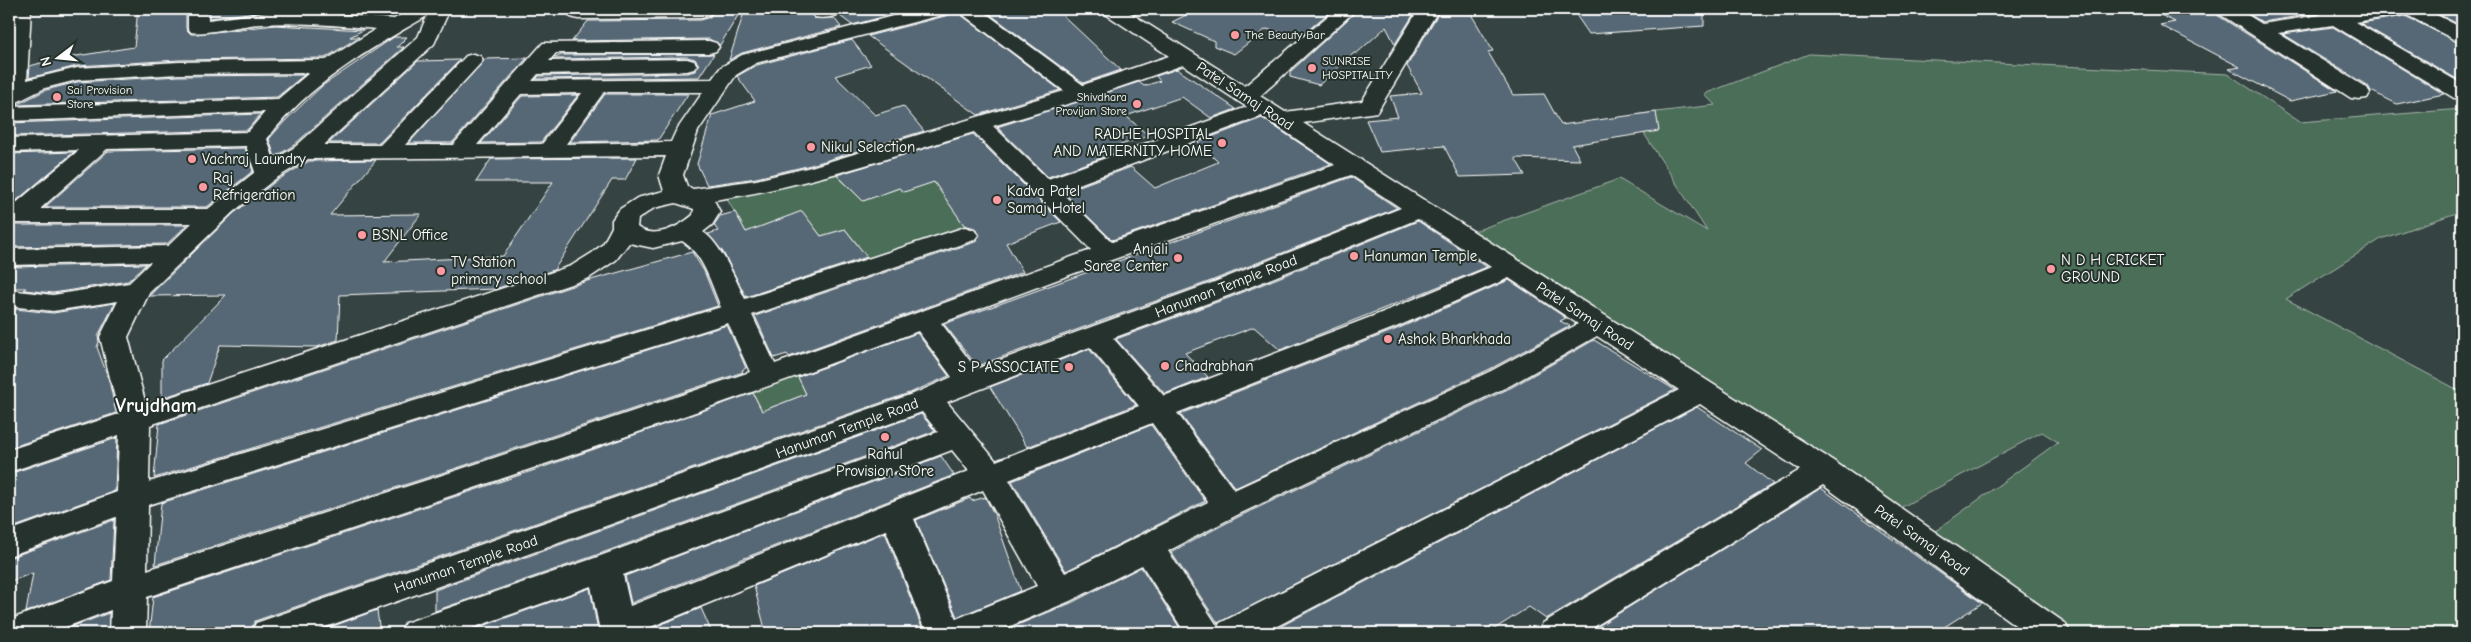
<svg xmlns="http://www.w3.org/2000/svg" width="2471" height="642" font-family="'Comic Neue',sans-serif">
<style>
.green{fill:#4c6e59;stroke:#a6b6ac}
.building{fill:#576874;stroke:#fff}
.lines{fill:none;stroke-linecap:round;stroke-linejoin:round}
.minor-casing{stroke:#fff;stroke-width:3}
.minor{fill:#26332d;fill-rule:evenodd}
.poi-dot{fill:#ff9aa2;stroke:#26332d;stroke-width:2}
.labels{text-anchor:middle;stroke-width:4;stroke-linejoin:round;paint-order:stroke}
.far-poi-label{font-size:12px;fill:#fff;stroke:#26332d;text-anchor:start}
.street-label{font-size:15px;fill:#fff;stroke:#26332d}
.poi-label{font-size:15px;fill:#fff;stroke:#26332d;text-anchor:start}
.district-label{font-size:20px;font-weight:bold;fill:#fff;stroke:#26332d}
</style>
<rect width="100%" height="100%" fill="#354342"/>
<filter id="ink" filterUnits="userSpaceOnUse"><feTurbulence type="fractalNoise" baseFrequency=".02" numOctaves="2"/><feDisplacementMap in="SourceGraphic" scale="10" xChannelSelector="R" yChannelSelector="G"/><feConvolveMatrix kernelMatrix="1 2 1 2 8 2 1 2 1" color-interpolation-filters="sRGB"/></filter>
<g filter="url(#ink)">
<path class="green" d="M1809,54L2228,74L2300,122L2462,109V211L2381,239L2286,299L2462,392V633H2052L1923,540L2058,442L2042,432L1887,515L1461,236L1619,179L1707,231L1632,115L1715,105L1704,94Z
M834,173L863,201L899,188L934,182L970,233L737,311L726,287L858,245L845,229L821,236L802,212L746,232L727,199L749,191Z
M796,373L806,394L762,411L748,383Z"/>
<path class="building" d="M138,9H186V29L191,34H197L275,25L363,30L350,37H359L325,58L179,60L77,66L29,78L30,66L51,60L134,47Z
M210,9H390L388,10L394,11L385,16L323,11L272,10L210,18Z
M710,9H742L720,45L709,39L572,41L588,21L701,20L710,17L713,12Z
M745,9H813L810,13L814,18H834L841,27L742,53L729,60Z
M847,9H913L852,25L840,16Z
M954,9H956L960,14L1060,90L978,115L868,36L949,15Z
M983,9H1056L1121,70L1083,83Z
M1198,9H1333L1300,37L1266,29L1234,54L1214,46V41L1172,22Z
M1359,9H1417L1395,44L1386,27L1357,53H1354L1319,85L1290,77V72Z
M1441,9H1468L1493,51L1488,52L1513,95L1544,94L1561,125L1656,112L1659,131L1572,145L1580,160L1515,158L1525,175L1460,177L1444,146L1380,152L1366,120L1398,117L1390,96L1422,93L1407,66Z
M1572,9H1704V26L1589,34Z
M2148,9H2213L2217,15L2337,91L2290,101L2229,69L2240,67L2160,25L2175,22Z
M2241,9H2307L2318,13L2262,22Z
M2434,9H2462V26L2430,10Z
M2405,16L2462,44V82L2360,23Z
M2333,27L2444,94L2397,104L2371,91L2368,86L2283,34Z
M394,37H407L397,47H404L294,145L275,157L269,139L285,121L322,86Z
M852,40L871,65L835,76L875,115L903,106L924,131L811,165L756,178L707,185L697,164L712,115L755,101L737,76L757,65Z
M714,54L699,77L536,79L539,76L687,73L695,71L699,65L695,59L687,57L553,59L561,55Z
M527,58L452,143H409L485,59Z
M460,60L379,143H329L418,61Z
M1177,69L1236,109L1211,118L1182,97L1126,116L1149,136L1114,147L1116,149L1113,150L1115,153L1048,177L997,127L1139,82L1144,86L1160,81L1156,76Z
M304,75L277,97L16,105L46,90L77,82L179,76Z
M605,94H688L658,140L570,142Z
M578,95L541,142L481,143L522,96Z
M261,114L247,130L9,136V123Z
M1262,118L1331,164L1112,240L1063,192L1131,167L1155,188L1218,162L1198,142Z
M973,134L1061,222L1006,243L1023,272L789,357L787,354L774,358L755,316L975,242L980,235L975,228L964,225L934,182L904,192L899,188L863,201L837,175Z
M245,148L253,171L207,207H45L108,151Z
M74,152L9,207V154Z
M637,158L625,180H612L554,270L495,289L340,295L338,340L317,347L220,345L207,383L162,398V360L226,295L150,296L151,294L234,213L276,181L309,161L376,160L330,215L421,214L384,262L503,256L553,182H476L491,159Z
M1351,177L1397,208L1211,281L977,366L944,324Z
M802,211L821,236L845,229L867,257L746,297L723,252L708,234L718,231L714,225L720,216L735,212L746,232Z
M1418,221L1487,267L1280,350L1254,327L1185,353L1208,377L1165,394L1116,339L1231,297Z
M9,225H187L167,244L9,247Z
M692,252L704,271L718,306L154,478L159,424L587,281Z
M146,264L128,281L53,293L24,290L26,288H9V267Z
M1509,280L1566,318L1560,321L1570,326L1490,369L1235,488L1180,414L1397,329Z
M115,303L98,336L99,342L97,347L109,380L116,413L9,448V321L15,309L53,313Z
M727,325L746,368L742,370L743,372L454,469L155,565L161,503Z
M917,333L949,376L912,392L255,621L249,633H149L153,597L535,470L753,393L762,411L806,394L798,377Z
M1594,340L1675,390L1218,623L1171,552L1240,516L1512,387Z
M1089,349L1136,405L1027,447L990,387Z
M1697,407L1762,450L1746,463L1773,484L1546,619L1529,607L1488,633H1268Z
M921,414L935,431L591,557L435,611V590Z
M1151,425L1205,501L1066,571L1012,481Z
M117,438L115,491L9,529V474Z
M941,456L954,475L631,603L625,576Z
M1821,488L1982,603L1935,633H1587Z
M985,497L994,514L1021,591L957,617L916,520L970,498L972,501Z
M114,520L111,580L26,612L33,573L9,582V558Z
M885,532L924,633H766L754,586Z
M1141,567L1183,633H998L1071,603Z
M590,588L597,626L601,633H463Z
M701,608L712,633H640Z
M377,610L380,633H314Z
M109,613L108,633H55Z"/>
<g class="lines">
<g class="minor-casing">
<path id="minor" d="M11,9H31L27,80L77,68L179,62L326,60L376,29C337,25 299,22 260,24C243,25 204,35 191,32L188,28V9H208V20L272,12L323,13L394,19L411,9H450L434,44L324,145H380L466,56L473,54L480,56L483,60L480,64L405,145H453L543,43L709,41L716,43L719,47L716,51L709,53H556L549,61L687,59L694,61L697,65L694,69L687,71L538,74L532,81L712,79L721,67L742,55L920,9H952L949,13L756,63L736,75L698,131L683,175L687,186L693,189L756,180L811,167L1064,91L961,13L958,9H980L1083,85L1169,56L1104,13L1101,9H1124L1245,86L1336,9H1357L1260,96L1285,112L1362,101L1419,9H1439L1377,112L1303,123L1835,462L2065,623L2070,633H2026L1823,485L1584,633H1538L1543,623L1800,470L1700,404L1264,633H1185L1142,565L1070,601L994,633H926L886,530L636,633H603L599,626L591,586L458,633H400L405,623L592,559L938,432L922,412L309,633H251L256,623L918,392L952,377L918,331C664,427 405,511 147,597L146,633H110L111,610L50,633H9V620L113,581L116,517L9,556V531L117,492L119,435L9,472V450L119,414L100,337L118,301L53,311L9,306V290L53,295L129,283L151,262L9,265V249L168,246L192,223H9V209L79,150L9,152V138L248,132L265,112L9,121V107L278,99L309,73L179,74L77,80L45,88L9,106ZM427,16L418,37L295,147L274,160L267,139C309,84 368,50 427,16ZM1183,65L1247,107L1048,179L993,126L1088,98ZM604,92H703L676,131L671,142L566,144ZM582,93L542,144L477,145L521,94ZM1262,116L1335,165L1112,242L1060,191ZM974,132L1091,250L775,364L752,315L974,240L978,235L974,230L965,227L956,230L745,299C736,281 720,242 703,232L712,225L720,212L714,200C803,187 888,158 974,132ZM246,146L255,172L208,209H40L107,149ZM666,156L659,175L664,191L637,198L620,209L612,220V227L603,244L592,253L571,266L146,405L128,337L149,293L233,212L275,179L308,159ZM1351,175L1401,208L1212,283L976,369L941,323L1072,274ZM676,203L694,209L693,215C679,227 654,240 637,227L638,219L654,208ZM1418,219L1491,267L1376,315L1164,396L1113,338L1230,295ZM682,241C703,253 712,286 721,307L149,482L150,425L589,278L616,260L629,243L653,248ZM1509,278L1578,324L1491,371L1234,490L1177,413L1396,327ZM728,323L750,372L455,471L147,570L148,505ZM1597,336L1679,390L1220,623L1218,627L1168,551L1239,514L1511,385ZM1090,347L1139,406L996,461L947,402ZM1152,423L1208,502L1065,573L1009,480ZM952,450L969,471L630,606L623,575ZM983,490L1037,586L956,619L914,519Z
M572,9H708L711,12L708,16L701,18L578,19L571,17L568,13Z
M815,9H845C839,17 824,19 815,17L812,13Z
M2215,9H2238L2262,24L2320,15L2323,11L2425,9L2462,28V42L2455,40L2405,14L2355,22L2462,84V99L2454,98L2333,25L2278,33L2367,88L2370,93L2367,98L2359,99L2351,98L2218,13Z"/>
</g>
<use href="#minor" class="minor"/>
</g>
</g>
<g class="poi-dot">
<circle cx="1235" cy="35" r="5"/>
<circle cx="1312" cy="68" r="5"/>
<circle cx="57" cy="97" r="5"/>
<circle cx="1137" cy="104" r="5"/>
<circle cx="1222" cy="143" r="5"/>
<circle cx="811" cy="147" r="5"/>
<circle cx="192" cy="159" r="5"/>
<circle cx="203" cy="187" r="5"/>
<circle cx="997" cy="200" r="5"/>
<circle cx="362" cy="235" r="5"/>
<circle cx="1354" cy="256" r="5"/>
<circle cx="1178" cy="258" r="5"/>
<circle cx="2051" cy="269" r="5"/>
<circle cx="441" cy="271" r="5"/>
<circle cx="1388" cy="339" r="5"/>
<circle cx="1165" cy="366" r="5"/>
<circle cx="1069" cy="367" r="5"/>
<circle cx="885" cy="437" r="5"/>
</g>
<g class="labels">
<g class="far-poi-label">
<text x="1245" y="39">The Beauty Bar</text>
<text x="1322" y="65">SUNRISE<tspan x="1322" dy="14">HOSPITALITY</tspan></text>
<text x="67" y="94">Sai Provision<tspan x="67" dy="14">Store</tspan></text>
<text x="1127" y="101" text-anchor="end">Shivdhara<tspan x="1127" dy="14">Provijan Store</tspan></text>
</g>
<g class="street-label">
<text transform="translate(1245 96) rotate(33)" y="5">Patel Samaj Road</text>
<text transform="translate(1226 286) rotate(-21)" y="5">Hanuman Temple Road</text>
<text transform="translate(1585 316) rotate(33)" y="5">Patel Samaj Road</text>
<text transform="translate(847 428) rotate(-20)" y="5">Hanuman Temple Road</text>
<text transform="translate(1922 540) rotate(35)" y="5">Patel Samaj Road</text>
<text transform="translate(466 564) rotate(-19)" y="5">Hanuman Temple Road</text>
</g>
<g class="poi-label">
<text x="1212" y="139" text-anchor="end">RADHE HOSPITAL<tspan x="1212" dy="17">AND MATERNITY HOME</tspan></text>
<text x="821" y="152">Nikul Selection</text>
<text x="202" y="164">Vachraj Laundry</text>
<text x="213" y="183">Raj<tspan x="213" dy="17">Refrigeration</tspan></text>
<text x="1007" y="196">Kadva Patel<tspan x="1007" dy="17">Samaj Hotel</tspan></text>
<text x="372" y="240">BSNL Office</text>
<text x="1168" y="254" text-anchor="end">Anjali<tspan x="1168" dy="17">Saree Center</tspan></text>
<text x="1364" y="261">Hanuman Temple</text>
<text x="2061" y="265">N D H CRICKET<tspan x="2061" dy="17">GROUND</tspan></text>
<text x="451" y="267">TV Station<tspan x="451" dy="17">primary school</tspan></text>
<text x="1398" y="344">Ashok Bharkhada</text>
<text x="1175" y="371">Chadrabhan</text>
<text x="1059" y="372" text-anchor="end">S P ASSOCIATE</text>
<text x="885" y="459" text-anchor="middle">Rahul<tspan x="885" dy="17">Provision StOre</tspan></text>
</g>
<g class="district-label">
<text x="156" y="412">Vrujdham</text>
</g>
</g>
<rect width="2471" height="642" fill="none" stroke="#26332d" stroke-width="30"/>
<rect x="15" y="15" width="2441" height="612" fill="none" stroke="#fff" stroke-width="2" filter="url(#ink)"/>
<g transform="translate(58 58) rotate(254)" stroke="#26332d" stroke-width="4" paint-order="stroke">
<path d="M0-4L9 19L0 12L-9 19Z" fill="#ffffff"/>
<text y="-8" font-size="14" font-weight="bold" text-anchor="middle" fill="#ffffff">N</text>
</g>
</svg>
